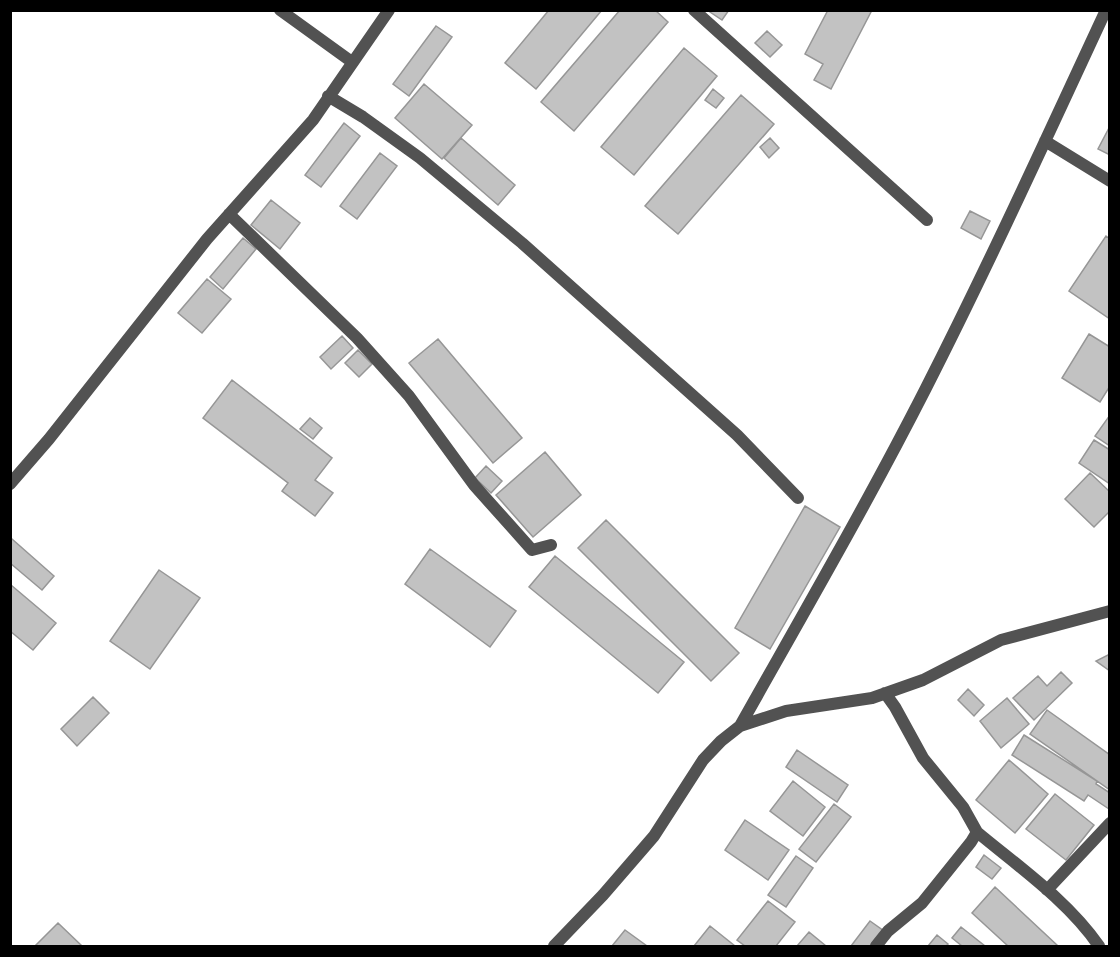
<svg xmlns="http://www.w3.org/2000/svg" width="1120" height="957" font-family="'Sofia Sans Condensed',sans-serif">
<style>
.building{fill:#c2c2c2;stroke:#969696;stroke-width:1.5}
.lines{fill:none;stroke-linecap:round;stroke-linejoin:round}
.street{stroke:#525252;stroke-width:12}
</style>
<rect width="100%" height="100%" fill="#fff"/>
<path class="building" d="M549,10H602L536,89L505,63Z
M620,10H655L668,22L574,131L541,102Z
M711,10H729L722,20L710,12Z
M828,10H872L831,89L814,80L823,64L805,54Z
M436,26L452,37L409,96L393,84Z
M767,31L782,45L770,57L755,43Z
M684,48L717,76L634,175L601,147Z
M424,84L472,125L442,159L395,118Z
M713,89L724,98L716,108L705,100Z
M741,95L774,124L678,234L645,206Z
M344,123L360,136L321,187L305,175Z
M1109,128H1110V155L1098,149Z
M461,138L515,185L498,205L444,158Z
M770,138L779,148L769,158L760,147Z
M380,153L397,166L357,219L340,206Z
M271,200L300,223L280,249L251,225Z
M970,211L990,221L981,239L961,228Z
M1106,236L1110,239V319L1069,291Z
M243,238L256,249L223,289L210,277Z
M207,279L231,299L202,333L178,313Z
M1089,334L1110,347V386L1100,402L1062,378Z
M342,336L353,348L331,369L320,357Z
M438,339L522,438L493,463L409,363Z
M358,350L372,364L359,377L345,363Z
M232,380L332,458L315,480L333,493L315,516L282,491L288,483L203,418Z
M1110,415V446L1095,436Z
M310,418L322,428L313,439L300,429Z
M1094,440L1110,450V484L1079,463Z
M545,452L581,495L533,537L496,495Z
M486,466L502,481L491,493L475,478Z
M1090,473L1110,492V511L1094,527L1065,499Z
M805,506L840,527L770,649L735,628Z
M606,520L739,653L711,681L578,548Z
M12,539L54,576L42,590L10,563V541Z
M430,549L516,611L490,647L405,584Z
M555,556L684,662L658,693L529,587Z
M159,570L200,598L150,669L110,641Z
M11,585L56,623L33,650L10,631Z
M1110,654V671L1096,661Z
M1061,672L1072,683L1034,720L1013,698L1038,676L1047,686Z
M968,689L984,705L974,716L958,700Z
M93,697L109,713L77,746L61,729Z
M1007,698L1029,724L1001,748L980,721Z
M1047,710L1110,755V790L1030,734Z
M1024,735L1097,781L1096,784L1110,793L1109,809L1088,795L1084,801L1012,755Z
M797,750L848,785L837,802L786,767Z
M1009,760L1048,794L1015,833L976,800Z
M793,781L825,807L803,836L770,811Z
M1055,794L1094,825L1066,860L1026,829Z
M834,804L851,817L816,862L799,849Z
M745,820L789,850L768,880L725,850Z
M984,855L1001,868L992,879L976,867Z
M796,856L813,868L786,907L768,895Z
M995,887L1058,946H1008L972,913Z
M768,901L795,922L776,946H745L737,940Z
M870,921L884,931L873,946H851Z
M58,923L82,946H35Z
M710,926L735,946H694Z
M961,927L985,946H962L952,938Z
M625,930L647,946H612Z
M809,932L826,946H797Z
M937,935L948,944L946,946H928Z"/>
<g class="lines">
<path class="street" d="M280,10L352,62
M694,10L927,220
M328,96L363,117L420,158L522,243L737,435L798,498
M1045,141L1110,181
M229,214L357,338L409,396L474,485L532,550L551,545
M10,484L49,439L207,239L313,120L389,10
M740,726C803,614 868,502 926,388C989,264 1047,137 1106,10
M977,832C1019,867 1068,901 1099,946
M1047,890L1110,823
M554,946L603,895L654,836L703,760L721,741L740,726L786,711L872,698L923,680L1001,640L1110,611
M876,946L888,931L922,903L971,842L977,832L963,807L923,758L895,707L885,693"/>
</g>
<rect width="1120" height="957" fill="none" stroke="#000000" stroke-width="24"/>
</svg>
